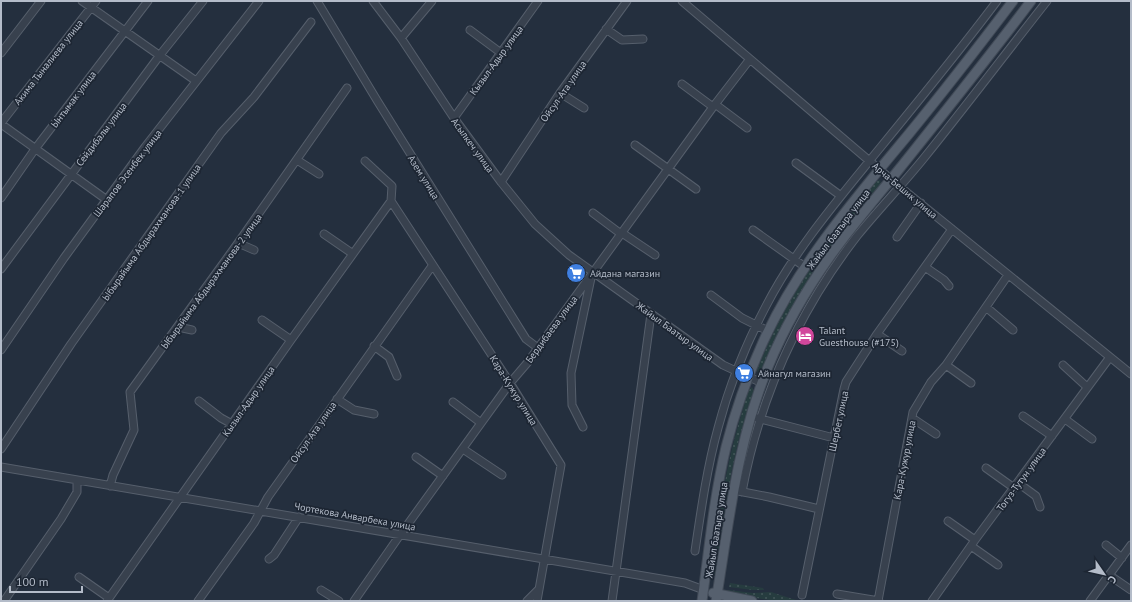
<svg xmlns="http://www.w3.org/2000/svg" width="1132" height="602" font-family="'PT Sans',sans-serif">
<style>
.grass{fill:url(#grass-dots)}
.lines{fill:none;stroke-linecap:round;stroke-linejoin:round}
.minor-casing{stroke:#565f6c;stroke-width:9}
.major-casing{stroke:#414a57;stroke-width:11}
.minor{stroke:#38414e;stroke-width:7}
.major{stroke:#56606e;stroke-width:9}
.labels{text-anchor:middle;stroke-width:3.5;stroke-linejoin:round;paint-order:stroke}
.street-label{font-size:10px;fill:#b4bcc9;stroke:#1d2633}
.poi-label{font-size:10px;fill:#b4bcc9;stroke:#1d2633;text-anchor:start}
</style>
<defs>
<pattern id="grass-dots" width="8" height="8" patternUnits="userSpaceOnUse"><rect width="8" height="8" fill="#263c3f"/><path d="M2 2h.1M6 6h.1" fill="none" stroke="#435659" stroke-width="1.8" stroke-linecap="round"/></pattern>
</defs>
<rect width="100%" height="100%" fill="#242f3e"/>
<path class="grass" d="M880,180L881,185L866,202L761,373L759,374L757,370C768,343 780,317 795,293C819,253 847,217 876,181Z
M752,387L754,391L738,443L731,474L716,575L711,574C718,518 726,463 743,409C745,402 746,391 752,387Z
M730,583L763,588L764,590H753L729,587Z
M728,590L753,593L771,592L799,601C775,601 750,599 727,591Z"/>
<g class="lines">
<g class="minor-casing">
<path id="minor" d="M82,1L196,81
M317,1L378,102L526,339L538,348
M373,1L401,38L454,118L501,182L535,224L569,255L723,365L762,383
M682,1L900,187L1131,374
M606,29L622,40L643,39
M470,30L501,53
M401,38L432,1
M1,53L41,1
M682,84L713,107
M560,93L584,108
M715,104L747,128
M454,118L538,1
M1,123L96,1
M1,124L107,200
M635,145L696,189
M297,160L319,174
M365,161L392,186L391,201
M796,163L841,196
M501,182L560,93L627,1
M1,198L35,149L148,1
M391,201L510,383L561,465L537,601
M593,213L621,234
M753,230L805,267
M622,233L655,255
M324,234L353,254
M897,237L921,203
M238,243L254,250
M925,267L944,280L949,286
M1,269L160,55L203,1
M711,295L742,318L768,331
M986,307L1013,330
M262,320L291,340
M178,327L192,330
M877,334L902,351
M374,346L389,357L397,376
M1,350L64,258L145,147L259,1
M946,365L971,383
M1063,365L1087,387
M337,399L354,410L374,414
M199,401L221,418L232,424
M453,402L481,423
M1023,416L1052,436
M757,418L834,438
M912,418L936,434
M1065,419L1092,439
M583,427L572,405L571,373L591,278
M1,449L71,344L221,133L254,97L311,22
M463,449L502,475
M416,457L443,476
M1,467L685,583L704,590
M986,468L1014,488
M1018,483L1036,496L1040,507
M110,486L113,475L134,430L130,392L238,243L347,88
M738,491L769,497L819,509
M742,492C760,396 798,312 857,236C879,209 903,184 924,158C966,106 1006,53 1047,1
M948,521L975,540
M1106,545L1122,558
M971,546L998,565
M695,551C701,510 707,468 718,428C729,386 746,344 766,306C795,250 836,202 875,154C916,104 958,53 997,1
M269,559L274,555L299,517
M1109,575L1131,590
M79,577L109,598
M321,590L339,601
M837,594L879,601
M802,595L844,389L846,382L877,334L952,229
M4,601L61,519L77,492V480
M107,601L291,340L391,201
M198,601L254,523L268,497L432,266
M354,601L400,535L510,383L528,362L713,107L750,59
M527,601L539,589
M612,601L651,314
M878,601L913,412L931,382L946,365L1008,275
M932,601L975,540L1110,357
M1090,601L1131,545"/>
</g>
<g class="major-casing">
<path id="major" d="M713,593L752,601
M702,601C709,550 714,497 726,447C735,411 748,375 763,342C798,265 854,200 908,135C944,91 979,46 1013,1
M716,601C729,522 737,442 768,367C784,328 806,290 831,255C852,225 877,197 900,168C944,113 989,57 1031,1"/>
</g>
<use href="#minor" class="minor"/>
<use href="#major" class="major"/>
</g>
<defs>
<g id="supermarket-disc" transform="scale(1)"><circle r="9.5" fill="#3f7fe0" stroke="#1d2633"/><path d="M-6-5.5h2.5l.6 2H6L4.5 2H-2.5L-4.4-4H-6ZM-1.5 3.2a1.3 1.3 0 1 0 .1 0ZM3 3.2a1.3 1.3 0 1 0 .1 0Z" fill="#fff"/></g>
<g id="hotel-disc" transform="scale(1)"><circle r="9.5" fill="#d1479c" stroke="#1d2633"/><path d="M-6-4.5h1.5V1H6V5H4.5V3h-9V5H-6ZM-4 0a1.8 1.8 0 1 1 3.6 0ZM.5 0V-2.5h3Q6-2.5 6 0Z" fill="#fff"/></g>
</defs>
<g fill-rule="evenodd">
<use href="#supermarket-disc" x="576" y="273"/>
<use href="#hotel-disc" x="805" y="336"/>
<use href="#supermarket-disc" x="744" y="373"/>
</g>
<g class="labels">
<g class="street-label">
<text transform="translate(496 60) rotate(-54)" y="4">Кызыл-Адыр улица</text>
<text transform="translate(48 62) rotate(-52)" y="4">Акима Тыналиева улица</text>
<text transform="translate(563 91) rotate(-55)" y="4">Ойсул-Ата улица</text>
<text transform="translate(73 99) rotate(-53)" y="4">Ынтымак улица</text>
<text transform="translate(101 134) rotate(-53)" y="4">Сейдибалы улица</text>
<text transform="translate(473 145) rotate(54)" y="4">Асылкеч улица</text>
<text transform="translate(127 173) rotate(-53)" y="4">Шарапов Эсенбек улица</text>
<text transform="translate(424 177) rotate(58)" y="4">Азем улица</text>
<text transform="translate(905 190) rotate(40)" y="4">Арча-Бешик улица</text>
<text transform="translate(838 229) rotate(-53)" y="4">Жайыл баатыра улица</text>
<text transform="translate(151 232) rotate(-55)" y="4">Ыбырайыма Абдырахманова-1 улица</text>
<text transform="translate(211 281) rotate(-54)" y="4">Ыбырайыма Абдырахманова-2 улица</text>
<text transform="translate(551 329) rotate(-54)" y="4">Бердибаева улица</text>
<text transform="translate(675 331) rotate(36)" y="4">Жайыл Баатыр улица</text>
<text transform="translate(514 390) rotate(58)" y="4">Кара-Кужур улица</text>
<text transform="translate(248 401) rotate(-55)" y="4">Кызыл-Адыр улица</text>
<text transform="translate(838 421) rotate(-78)" y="4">Шербет улица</text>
<text transform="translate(313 432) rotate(-55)" y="4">Ойсул-Ата улица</text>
<text transform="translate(904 460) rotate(-79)" y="4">Кара-Кужур улица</text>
<text transform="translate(1021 479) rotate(-54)" y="4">Тогуз-Тутун улица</text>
<text transform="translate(355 516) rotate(10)" y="4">Чортекова Анварбека улица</text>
<text transform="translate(716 530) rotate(-81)" y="4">Жайыл баатыра улица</text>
</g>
<g class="poi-label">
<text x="590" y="277">Айдана магазин</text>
<text x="819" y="334">Talant<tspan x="819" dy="12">Guesthouse (#175)</tspan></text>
<text x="758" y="377">Айнагул магазин</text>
</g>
</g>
<rect width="1132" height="602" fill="none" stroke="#b4bcc9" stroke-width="4"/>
<g transform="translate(1104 574) rotate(124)" stroke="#1d2633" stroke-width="3" paint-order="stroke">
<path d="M0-3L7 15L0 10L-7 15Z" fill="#b4bcc9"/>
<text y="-6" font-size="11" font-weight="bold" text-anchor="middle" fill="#b4bcc9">С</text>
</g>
<path d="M10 586v6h72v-6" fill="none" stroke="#b4bcc9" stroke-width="2"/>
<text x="16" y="586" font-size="12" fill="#b4bcc9" stroke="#1d2633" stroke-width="3" paint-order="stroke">100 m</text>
</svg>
